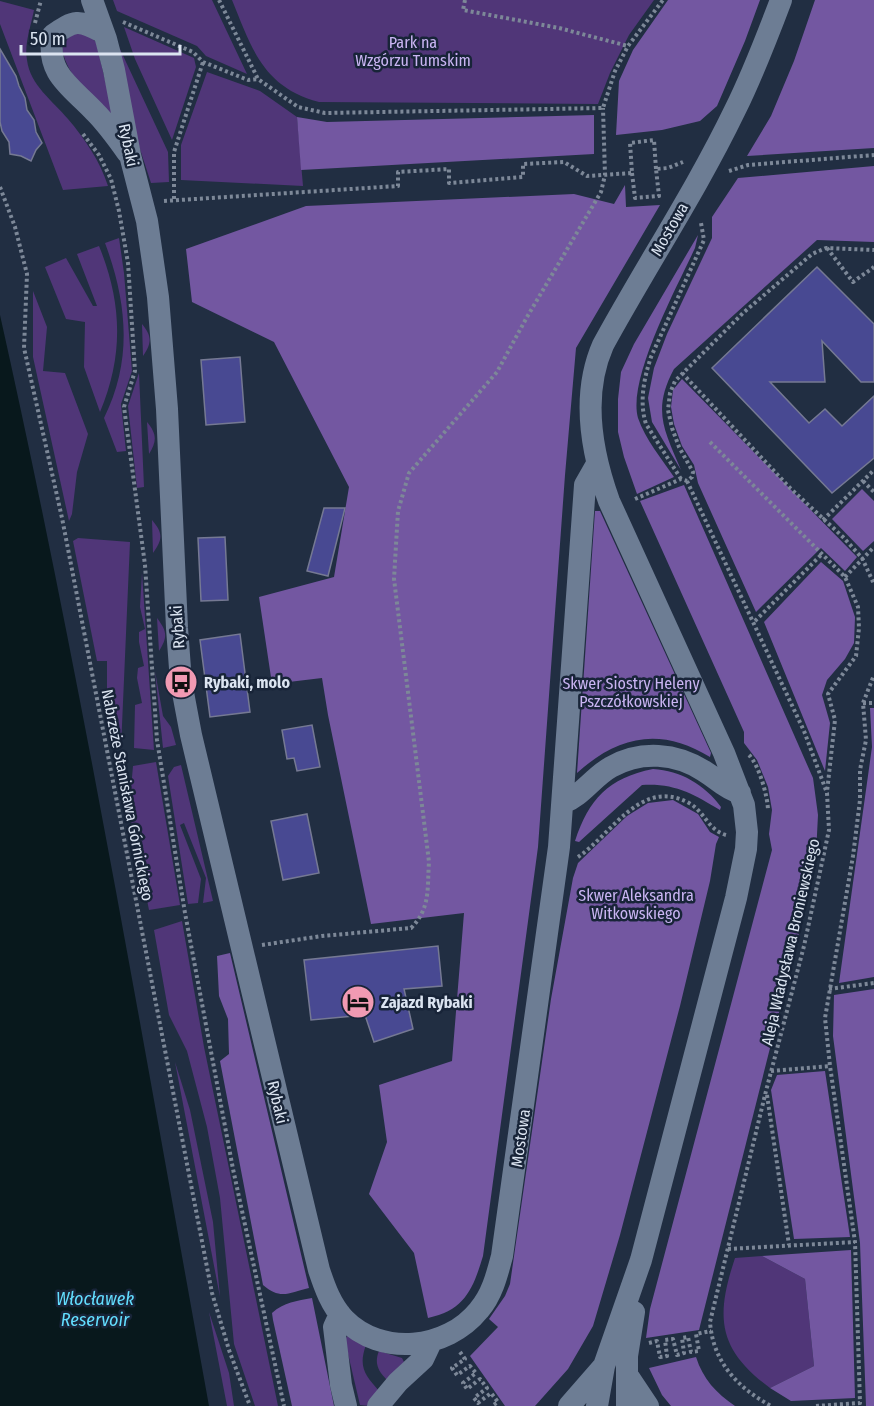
<svg xmlns="http://www.w3.org/2000/svg" width="874" height="1406" font-family="'Fira Sans Condensed',sans-serif">
<style>
.green{fill:#503678}
.forest{fill:#7357a1}
.water{fill:#08181c}
.building{fill:#484992;stroke:#757993;stroke-width:1.5}
.lines{fill:none;stroke-linecap:round;stroke-linejoin:round}
.path{stroke:#7d8898;stroke-width:4;stroke-dasharray:3 3;stroke-linecap:butt}
.street{stroke:#6d7d94;stroke-width:22}
.labels{text-anchor:middle;stroke-width:5;stroke-linejoin:round;paint-order:stroke}
.park-label{font-size:16px;fill:#cab5f3;stroke:#182438}
.street-label{font-size:16px;fill:#dbe4f1;stroke:#182438}
.poi-label{font-size:16px;font-weight:bold;fill:#dbe4f1;stroke:#182438;text-anchor:start}
.water-label{font-size:18px;font-style:italic;fill:#63deff;stroke:#182438}
</style>
<rect width="100%" height="100%" fill="#212e42"/>
<path class="green" d="M113,0H212L247,74L206,56L197,46L117,11Z
M232,0H654L629,35L610,73L598,104L319,102C263,87 252,49 232,0Z
M0,1L34,10C31,26 24,44 27,60C30,85 53,101 68,119C85,139 100,161 108,186L63,190L0,24Z
M124,27L194,58L196,67L172,140L135,59Z
M75,33L87,34L96,42L115,122C95,101 68,79 62,49L68,38Z
M119,47L168,152L169,182L151,183L137,140Z
M207,72L260,91L297,117L303,186L181,180V145Z
M119,238L124,273L132,371L121,404L126,451L117,452L104,418C133,360 127,302 105,243Z
M99,246C122,302 124,355 100,412L84,367L85,322L66,319L45,267L66,258L93,306H97L77,254Z
M33,291L47,327L43,371L65,373L88,434L77,472L72,514L69,521L33,357Z
M142,324C152,336 152,343 143,356Z
M139,373L144,487L137,488L128,406Z
M147,422C157,434 157,441 149,454Z
M152,520C163,533 163,539 153,553Z
M78,538L130,542L121,748L113,747L107,716V661H97L73,541Z
M142,573L154,750L134,748L135,705L142,703L137,678L138,668L144,666L139,642V632L145,629L140,607Z
M157,618C167,631 168,637 159,651Z
M155,671L163,716L171,727L176,745L163,748Z
M156,762L180,905L149,910L129,811L133,766Z
M181,765L213,901L203,903L206,878L184,823L180,825L201,879L198,903L188,904L168,776L174,767Z
M182,921L204,1047L278,1406H255L234,1344L220,1198L207,1127L187,1051L169,1015L154,930Z
M175,1062L190,1110L213,1222L220,1297Z
M762,1256L805,1279L814,1366L770,1388C718,1349 715,1318 735,1258Z
M209,1312L229,1373L234,1406H227Z
M347,1336L366,1345C358,1367 365,1375 379,1391L369,1406L360,1405L345,1341Z
M379,1351L402,1358L404,1362L387,1380C378,1371 374,1363 379,1351Z"/>
<path class="forest" d="M668,0H760L745,41L717,106L700,121L662,130L616,135L619,81L633,50Z
M815,0H874V148L747,156L771,116L794,61Z
M594,115V154L301,170L297,117L327,122Z
M874,166V242L817,240L674,369C652,410 664,430 681,470L652,422L648,398L654,368L667,334L712,238V217L738,178Z
M625,185L626,207L660,205L576,348L565,475L538,847L483,1256C473,1289 465,1310 428,1318L414,1253L369,1194L387,1142L379,1085L452,1061L464,913L371,924L328,715L322,678L272,684L259,597L334,577L349,487L274,342L192,302L186,249L306,206L574,194L614,204Z
M698,235L695,248C678,285 627,379 638,418C645,439 662,459 674,477L637,494L624,457L618,432V399L621,372L634,344Z
M682,379L857,557L845,571L821,548L756,612L698,483L694,465L682,446L674,424L671,407L673,390Z
M684,485L813,778L818,815L816,854L800,929L699,1330L646,1338L650,1309L772,850L769,834L772,810L768,787L757,760L744,743V732L640,501Z
M862,489L874,501V541L863,551L832,519Z
M595,511H600L711,753L710,757C661,727 619,735 577,773Z
M821,562L843,581L855,617L854,643L845,659L827,680L822,695L830,723L825,771L764,622Z
M870,708H874V977L839,983L872,747Z
M653,769C681,771 704,784 721,807L720,810C693,794 675,783 642,785L579,842L575,841C589,799 608,778 653,769Z
M673,800L698,814L710,832L719,837L716,844L710,881L680,1006L620,1235L593,1326L568,1369L535,1406H505L470,1356L498,1327L489,1319L505,1296L510,1284L551,999L573,878L578,863L627,816L648,803Z
M230,953L309,1288C289,1293 280,1300 263,1285L220,1061L229,1054L228,1019L219,996L217,956Z
M874,989V1406H866L860,1243L833,1036L834,995Z
M825,1071L850,1237L794,1239L771,1090L777,1075Z
M851,1250L855,1398L791,1401L770,1388L814,1366L805,1279L762,1256Z
M312,1298L334,1406H292L273,1320L272,1313C284,1302 297,1301 312,1298Z
M696,1357C703,1379 716,1393 735,1406H671L662,1395L649,1368Z"/>
<path class="water" d="M0,315C81,677 143,1042 209,1406H0Z"/>
<path class="building" d="M0,49L16,76L19,86L25,98L27,110L34,120L36,132L42,143L36,150L31,161L21,156L10,154L9,142L2,131L0,122Z
M817,267L874,324V382H861L822,341L825,382H770L809,423L825,409L842,426L874,396V458L832,493L712,368Z
M240,357L245,422L206,425L201,360Z
M324,508H345L328,576L307,571Z
M225,537L228,600L201,601L198,538Z
M240,634L250,712L210,717L200,640Z
M312,725L320,767L297,771L294,758L287,759L282,730Z
M307,814L319,873L283,880L271,821Z
M438,946L442,986L404,989L413,1029L374,1042L365,1015L311,1020L304,960Z"/>
<g class="lines">
<path class="path" d="M219,0L258,79L298,107L325,113L603,108L615,71L628,46L663,0
M465,0L463,10L559,28L628,46
M123,22L193,52L203,62L248,80L258,79
M35,23L41,0
M83,134L99,155L111,179L119,211L128,263L135,371L124,407L145,565L157,740L185,913L233,1169L284,1406
M729,171L748,165L874,155
M632,173L635,198L659,196L656,169L668,168L683,162
M0,187L15,227L27,274L24,348L62,518L212,1293L229,1350L250,1406
M174,199V152L203,62
M164,201L398,186V172L449,169V183L523,177V164L564,162L587,176L632,173L630,143L654,140L656,169
M827,248L853,282L874,267
M682,373L790,488L843,537L862,558L874,584
M710,442L845,577L858,607L859,628L856,656L828,694L835,720L827,792
M681,479L646,424C639,402 644,378 651,357L704,240L701,223
M687,481L804,731L827,793L829,830L804,946L766,1091L710,1322C713,1362 737,1387 771,1406
M863,481L874,492
M635,499L681,479L687,481L692,477L693,472L679,447L672,428L668,410L670,393L675,381L743,313L812,254L826,248L874,250
M823,520L874,470
M845,577L874,547
M755,621L822,554
M863,703H874
M749,755C759,765 768,797 768,811
M578,857C612,834 641,777 689,803C705,812 708,830 726,835
M262,945L322,936L411,928C431,908 427,888 429,862L394,579L398,511L409,473L497,372L527,317L601,192L605,175L603,108
M829,989L874,983
M771,1071L830,1066
M767,1095L789,1245
M728,1249L855,1242
M649,1343L657,1341L660,1357L667,1356L665,1340L673,1339L677,1355L684,1353L682,1338L688,1337L691,1352L699,1351L696,1334L711,1331
M460,1352L465,1359L452,1368L457,1375L470,1366L476,1373L463,1383L467,1389L480,1379L487,1388L474,1398L478,1403L491,1393L498,1402L492,1406
M816,1406L860,1403L855,1242L830,1066L825,1018L853,856L860,800V770L866,740L863,703L874,675"/>
<path class="street" d="M92,0L106,39L114,70L130,155L147,221L158,297L167,409L177,628L181,682L191,735L319,1270C325,1288 331,1305 344,1319C381,1357 447,1350 479,1310C492,1295 497,1275 502,1256L559,847L585,485L597,464
M102,32C79,19 74,20 53,35C45,74 72,87 95,112C107,124 117,138 127,152
M563,803C582,796 593,777 611,767C641,750 676,753 704,771C719,780 722,787 740,793
M340,1314L334,1327L341,1385L346,1406
M628,1376L648,1406
M378,1406L398,1382L423,1359L431,1342
M569,1406L603,1367
M597,1406L604,1366L641,1260L736,898L746,849L747,832L744,805L724,753L609,501C591,451 581,395 603,345C646,266 696,191 735,110C753,74 767,37 781,0
M627,1406V1356L634,1312"/>
</g>
<defs>
<g id="bus-disc" transform="scale(1.725)"><circle r="9.5" fill="#f19ab3" stroke="#182438"/><path d="M-5-6H5V4H4V6H2V4H-2V6H-4V4H-5ZM-3.5-4V0h7V-4ZM-3.5 1.2v1.5H-2V1.2ZM2 1.2v1.5H3.5V1.2Z" fill="#111"/></g>
<g id="hotel-disc" transform="scale(1.725)"><circle r="9.5" fill="#f19ab3" stroke="#182438"/><path d="M-6-4.5h1.5V1H6V5H4.5V3h-9V5H-6ZM-4 0a1.8 1.8 0 1 1 3.6 0ZM.5 0V-2.5h3Q6-2.5 6 0Z" fill="#111"/></g>
</defs>
<g fill-rule="evenodd">
<use href="#bus-disc" x="181" y="682"/>
<use href="#hotel-disc" x="358" y="1002"/>
</g>
<g class="labels">
<g class="park-label">
<text x="413" y="48">Park na<tspan x="413" dy="18">Wzgórzu Tumskim</tspan></text>
<text x="631" y="689">Skwer Siostry Heleny<tspan x="631" dy="18">Pszczółkowskiej</tspan></text>
<text x="636" y="901">Skwer Aleksandra<tspan x="636" dy="18">Witkowskiego</tspan></text>
</g>
<g class="street-label">
<text transform="translate(129 145) rotate(78)" y="6">Rybaki</text>
<text transform="translate(669 229) rotate(-60)" y="6">Mostowa</text>
<text transform="translate(177 627) rotate(-94)" y="6">Rybaki</text>
<text transform="translate(128 795) rotate(79)" y="6">Nabrzeże Stanisława Górnickiego</text>
<text transform="translate(790 942) rotate(-77)" y="6">Aleja Władysława Broniewskiego</text>
<text transform="translate(278 1102) rotate(77)" y="6">Rybaki</text>
<text transform="translate(520 1138) rotate(-82)" y="6">Mostowa</text>
</g>
<g class="poi-label">
<text x="204" y="688">Rybaki, molo</text>
<text x="381" y="1008">Zajazd Rybaki</text>
</g>
<g class="water-label">
<text x="95" y="1305">Włocławek<tspan x="95" dy="21">Reservoir</tspan></text>
</g>
</g>
<path d="M21 45v9h159v-9" fill="none" stroke="#dbe4f1" stroke-width="3"/>
<text x="30" y="45" font-size="18" fill="#dbe4f1" stroke="#182438" stroke-width="4.5" paint-order="stroke">50 m</text>
</svg>
